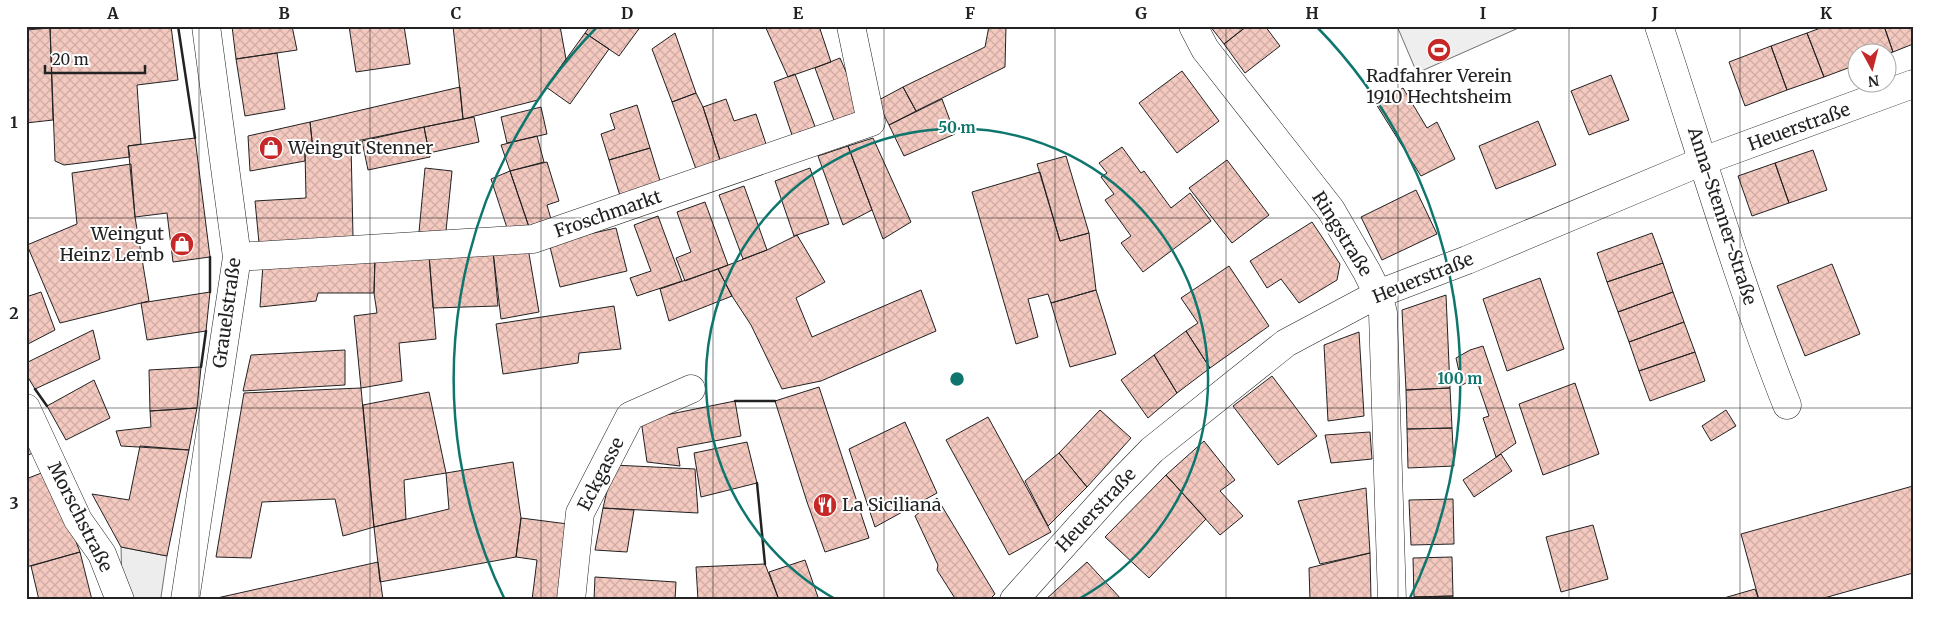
<svg xmlns="http://www.w3.org/2000/svg" width="1939" height="626" font-family="Merriweather,serif">
<style>
.pitch{fill:#eee;stroke:#6f6f6f}
.parking{fill:#ededed;stroke:#6f6f6f}
.building{fill:url(#building-cross-hatch);stroke:#222}
.lines{fill:none;stroke-linecap:round;stroke-linejoin:round}
.minor-casing{stroke:#222;stroke-width:29}
.minor{stroke:#fff;stroke-width:28}
.wall{stroke:#222;stroke-width:2.5}
.grid{fill:none;stroke:#222;stroke-width:1;stroke-opacity:0.55}
.ring{fill:none;stroke:#0f766e;stroke-width:2.5}
.labels{text-anchor:middle;stroke-width:4;stroke-linejoin:round;paint-order:stroke}
.poi-label{font-size:18px;fill:#222;stroke:#fff;text-anchor:start}
.street-label{font-size:18px;fill:#222;stroke:#fff}
.centre{fill:#0f766e;stroke:#fff;stroke-width:2.5}
.ring-label{font-size:15px;text-anchor:middle;font-weight:bold;fill:#0f766e;stroke:#fff;stroke-width:4;stroke-linejoin:round;paint-order:stroke}
.neatline{fill:none;stroke:#222;stroke-width:2}
.grid-label{font-size:16px;text-anchor:middle;font-weight:bold;fill:#222}
</style>
<defs>
<pattern id="building-cross-hatch" width="8" height="8" patternUnits="userSpaceOnUse" patternTransform="scale(1.25)"><rect width="8" height="8" fill="#f3c9c0"/><path d="M0 0l8 8M0 8l8-8" fill="none" stroke="#d0aca5"/></pattern>
</defs>
<rect width="100%" height="100%" fill="#fff"/>
<path class="pitch" d="M1397,26H1523L1417,73Z"/>
<path class="parking" d="M121,547L167,556L161,597L159,600H131L122,586Z"/>
<path class="building" d="M50,26H171L178,80L137,85L141,144L128,146L130,157L64,165L55,161Z
M232,26H292L297,50L236,59Z
M349,26H404L410,64L356,72Z
M453,26H560L566,59L538,100L463,119Z
M590,26H641L619,56L585,33Z
M765,26H819L831,62L788,77Z
M989,26H1006L1005,67L916,111L903,87L985,47Z
M1210,26H1247L1224,44Z
M1247,26H1265L1280,46L1245,73L1224,44Z
M1826,26H1884L1893,52L1886,54V52H1856V65L1824,77L1807,33Z
M1884,26H1913V44L1893,52Z
M50,28L53,120L26,123V30Z
M585,33L609,49L570,104L546,87Z
M675,33L696,93L672,102L652,49Z
M1807,33L1824,77L1787,90L1771,46Z
M1771,46L1787,90L1745,106L1729,62Z
M277,53L285,109L245,116L236,59Z
M840,58L863,111L835,123L815,68Z
M1182,71L1219,121L1177,153L1139,103Z
M795,74L816,129L793,138L774,82Z
M1611,75L1629,120L1589,135L1571,91Z
M460,87L463,119L313,150L310,122Z
M903,87L916,111L889,125L877,101Z
M1403,88L1427,128L1437,122L1455,159L1421,176L1376,104Z
M696,93L703,107L721,163L697,172L672,102Z
M726,99L734,121L756,114L767,147L721,163L703,107Z
M942,99L955,134L904,156L889,125Z
M637,105L650,148L609,160L601,134L615,129L610,114Z
M541,107L547,134L507,143L501,117Z
M474,117L479,142L429,153L424,127Z
M1538,121L1556,165L1496,189L1479,146Z
M310,122L313,150L305,151V161L250,171L248,136Z
M424,127L430,157L368,170L362,141Z
M537,136L544,162L510,171L501,145Z
M195,138L210,257L173,262L167,213L135,217L128,146Z
M873,138L911,222L883,239L848,146Z
M351,143L353,237L259,243L255,201L306,198L305,151Z
M848,146L872,210L843,225L818,156Z
M1122,147L1141,173L1144,171L1171,208L1190,193L1211,221L1143,272L1121,243L1131,236L1105,200L1114,194L1101,177L1107,173L1099,163Z
M650,148L662,187L621,199L609,160Z
M1813,150L1827,190L1789,203L1775,163Z
M1066,156L1089,233L1060,241L1037,164Z
M1227,160L1269,215L1232,243L1189,188Z
M547,162L559,201L547,205L552,223L530,230L510,171Z
M1775,163L1789,203L1752,216L1738,176Z
M131,164L135,217L149,301L60,323L27,245L77,224L72,173Z
M425,168L452,171L446,231L419,232Z
M810,168L829,224L794,236L775,181Z
M510,171L530,230L509,234L491,179Z
M1040,172L1060,241L1089,233L1096,290L1051,303L1048,294L1028,299L1038,337L1016,344L972,192Z
M744,186L767,250L743,259L719,195Z
M1416,190L1437,234L1382,260L1361,217Z
M705,202L728,265L685,281L676,258L691,252L677,212Z
M658,216L682,281L637,296L630,278L651,271L634,225Z
M1312,222L1340,264L1337,280L1299,303L1281,279L1267,288L1250,261Z
M616,228L627,271L560,287L549,243Z
M1652,233L1663,263L1607,282L1597,253Z
M797,235L825,282L796,298L812,337L921,290L936,331L821,381L782,389L751,325L732,296L718,269L767,250Z
M528,248L539,312L501,319L493,251Z
M493,251L498,306L433,308L429,255Z
M429,255L436,339L399,343L402,381L361,388L354,316L377,313L374,293L375,257Z
M375,257L374,293H318L316,301L260,307L263,264Z
M1663,263L1673,292L1618,312L1607,282Z
M1832,264L1860,334L1805,356L1777,286Z
M1229,266L1269,326L1210,368L1186,331L1198,323L1181,298Z
M718,269L732,296L669,321L660,289Z
M1540,278L1564,349L1507,371L1483,299Z
M1096,290L1116,354L1070,367L1051,303Z
M41,292L55,330L26,345V297Z
M210,292L206,331L147,340L141,303Z
M1673,292L1684,322L1629,342L1618,312Z
M1446,295L1450,388L1406,390L1402,310Z
M614,306L621,349L579,353L578,363L503,374L496,324Z
M1684,322L1695,352L1639,371L1629,342Z
M93,330L100,359L35,389L26,374V363Z
M1186,331L1210,368L1177,393L1154,355Z
M1359,332L1364,416L1328,421L1324,345Z
M1483,346L1516,443L1496,457L1483,418L1489,416L1476,378L1462,385L1456,358L1470,350Z
M345,350V385L243,391L251,355Z
M1695,352L1705,381L1650,401L1639,371Z
M1154,355L1177,393L1148,418L1121,380Z
M201,367L197,408L150,411L149,370Z
M1272,376L1317,436L1278,465L1233,406Z
M94,380L110,418L66,440L47,406Z
M1575,383L1599,454L1543,475L1519,404Z
M819,387L869,538L825,552L807,502L775,401Z
M361,388L374,527L343,536L335,499L262,502L251,558L216,557L244,393Z
M1450,388L1452,428L1407,429L1406,390Z
M429,392L446,473L404,480L406,519L374,527L363,405Z
M735,401L741,436L677,448L680,466L647,462L641,420Z
M197,408L189,450L121,446L116,431L151,427L150,411Z
M1100,410L1131,438L1087,487L1059,453Z
M1726,410L1736,426L1711,441L1702,426Z
M988,417L1051,532L1009,555L946,440Z
M905,422L937,493L875,527L849,449Z
M1452,428L1454,466L1408,468L1407,429Z
M1370,432L1372,459L1331,463L1325,435Z
M26,433L35,452L26,456Z
M1204,441L1235,480L1220,491L1243,516L1220,535L1166,475Z
M747,442L757,483L701,497L694,453Z
M140,446L189,450L167,556L121,547L92,494L129,500Z
M1059,453L1087,487L1048,526L1025,481Z
M1501,454L1512,471L1474,497L1463,480Z
M513,462L521,518L516,557L380,582L374,527L449,509L446,473Z
M613,465L695,469L698,513L603,508Z
M49,470L80,552L26,567V479Z
M1166,475L1206,519L1149,578L1105,537Z
M1913,486V573L1817,600H1759L1741,534Z
M1366,488L1370,553L1320,564L1298,501Z
M937,498L995,594L989,600H956L937,570L938,565L915,516Z
M1453,499L1454,544L1411,545L1409,500Z
M603,508L634,510L627,552L595,550Z
M521,518L568,524L559,600H532L537,560L516,557Z
M1593,525L1608,579L1561,592L1546,537Z
M80,552L92,600H39L31,566Z
M1370,553L1371,600H1310L1309,568Z
M1452,557L1453,596L1414,597L1413,558Z
M805,560L819,600H779L769,572Z
M378,562L383,600H217V598Z
M1087,562L1122,600H1045Z
M765,564L779,600H698L696,567Z
M595,577L676,582L675,600H594Z
M1755,589L1759,600H1717Z
M1453,596V600H1414V597Z"/>
<g class="lines">
<g class="minor-casing">
<path id="minor" d="M1193,26L1205,49L1331,210L1367,272L1378,294L1383,313L1392,600
M1659,26C1701,153 1738,281 1787,405
M237,257L533,239L871,122L851,26
M26,408L78,520L102,554L120,600
M185,600L237,257L206,26
M571,600L580,513L630,416L691,389
M1014,600L1112,491L1152,450L1286,343L1378,294L1467,260L1703,161L1913,84"/>
</g>
<use href="#minor" class="minor"/>
<path class="wall" d="M178,26L195,138
M210,292V257
M201,367L206,331
M35,389L47,406
M735,401H775
M757,483L765,564"/>
</g>
<path class="grid" d="M199,26V600M370,26V600M541,26V600M713,26V600M884,26V600M1055,26V600M1226,26V600M1398,26V600M1569,26V600M1740,26V600M26,218H1913M26,408H1913"/>
<g class="ring">
<path d="M837 600A251 251 0 1 1 1077 600"/>
<path d="M505 600A503 503 0 0 1 598 26M1316 26A503 503 0 0 1 1409 600"/>
</g>
<defs>
<g id="stadium-disc" transform="scale(1.25)"><circle r="9.5" fill="#c62828" stroke="#fff"/><path d="M0-5a6.5 5 0 1 0 0 10a6.5 5 0 1 0 0-10ZM-3.5-1.8h7v3.6h-7Z" fill="#fff"/></g>
<g id="shop-disc" transform="scale(1.25)"><circle r="9.5" fill="#c62828" stroke="#fff"/><path d="M-5-2.5h2.3a2.7 3.5 0 0 1 5.4 0H5L5.5 6h-11ZM-1.5-2.5h3a1.5 2.3 0 0 0-3 0Z" fill="#fff"/></g>
<g id="restaurant-disc" transform="scale(1.25)"><circle r="9.5" fill="#c62828" stroke="#fff"/><path d="M-5-6h1v4h1v-4h1v4h1v-4h1v5L-1.5 .5V6h-2V.5L-5-1ZM5-6V6H3V1.5H1.5Q1.5-4 5-6Z" fill="#fff"/></g>
</defs>
<g fill-rule="evenodd">
<use href="#stadium-disc" x="1439" y="50"/>
<use href="#shop-disc" x="271" y="148"/>
<use href="#shop-disc" x="182" y="244"/>
<use href="#restaurant-disc" x="825" y="505"/>
</g>
<g class="labels">
<g class="poi-label">
<text x="1439" y="82" text-anchor="middle">Radfahrer Verein<tspan x="1439" dy="21">1910 Hechtsheim</tspan></text>
<text x="288" y="154">Weingut Stenner</text>
<text x="164" y="240" text-anchor="end">Weingut<tspan x="164" dy="21">Heinz Lemb</tspan></text>
<text x="842" y="511">La Siciliana</text>
</g>
<g class="street-label">
<text transform="translate(1799 127) rotate(-20)" y="6">Heuerstraße</text>
<text transform="translate(608 214) rotate(-19)" y="6">Froschmarkt</text>
<text transform="translate(1722 216) rotate(72)" y="6">Anna-Stenner-Straße</text>
<text transform="translate(1342 234) rotate(58)" y="6">Ringstraße</text>
<text transform="translate(1423 278) rotate(-22)" y="6">Heuerstraße</text>
<text transform="translate(227 313) rotate(-82)" y="6">Grauelstraße</text>
<text transform="translate(601 474) rotate(-63)" y="6">Eckgasse</text>
<text transform="translate(1096 510) rotate(-47)" y="6">Heuerstraße</text>
<text transform="translate(80 517) rotate(63)" y="6">Morschstraße</text>
</g>
</g>
<circle cx="957" cy="379" r="8" class="centre"/>
<g class="ring-label">
<text x="957" y="133">50 m</text>
<text x="1460" y="384">100 m</text>
</g>
<rect width="1939" height="626" fill="none" stroke="#ffffff" stroke-width="55"/>
<g transform="translate(1872 68) rotate(173)"><circle r="24" fill="#ffffff" stroke="#a7a7a7"/>
<path d="M0-4L9 19L0 12L-9 19Z" fill="#c62828"/>
<text y="-8" font-size="14" font-weight="bold" text-anchor="middle" fill="#222222">N</text>
</g>
<path d="M45 65v8h100v-8" fill="none" stroke="#222222" stroke-width="2.5"/>
<text x="52" y="65" font-size="15" fill="#222222" stroke="#ffffff" stroke-width="4" paint-order="stroke">20 m</text>
<rect x="28" y="28" width="1884" height="570" class="neatline"/>
<g class="grid-label">
<text x="113" y="19">A</text>
<text x="284" y="19">B</text>
<text x="456" y="19">C</text>
<text x="627" y="19">D</text>
<text x="798" y="19">E</text>
<text x="970" y="19">F</text>
<text x="1141" y="19">G</text>
<text x="1312" y="19">H</text>
<text x="1483" y="19">I</text>
<text x="1655" y="19">J</text>
<text x="1826" y="19">K</text>
<text x="14" y="128">1</text>
<text x="14" y="319">2</text>
<text x="14" y="509">3</text>
</g>
</svg>
